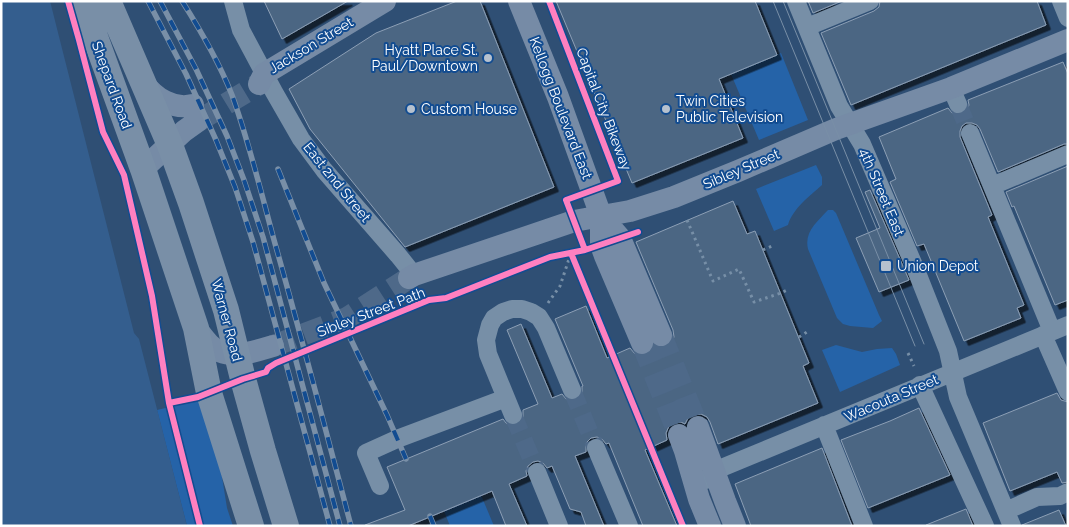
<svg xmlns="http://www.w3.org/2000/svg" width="1069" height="527" font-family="Raleway,sans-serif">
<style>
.green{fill:#2563a8}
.water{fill:#345e8e}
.building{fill:#4c6683;stroke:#8c9fb5;filter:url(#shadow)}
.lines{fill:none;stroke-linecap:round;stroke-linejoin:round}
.minor-tunnel{stroke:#4e6989;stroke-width:18;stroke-dasharray:18 9;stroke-linecap:butt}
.major-tunnel{stroke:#4e6989;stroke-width:22;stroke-dasharray:22 11;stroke-linecap:butt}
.path{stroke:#778fa7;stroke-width:3;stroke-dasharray:2.5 4;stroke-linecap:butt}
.minor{stroke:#778fa7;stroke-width:18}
.major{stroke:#768ba6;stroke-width:22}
.highway{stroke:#798fa7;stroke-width:26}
.tram{stroke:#798fa7;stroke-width:1}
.rail-casing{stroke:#798fa7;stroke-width:5.5}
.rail{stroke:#124c91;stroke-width:4;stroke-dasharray:11;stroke-linecap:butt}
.cycleway-casing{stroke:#124c91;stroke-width:9}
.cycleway{stroke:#ff80c0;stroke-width:6}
.poi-dot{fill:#b6c1ce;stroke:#124c91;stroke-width:2}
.labels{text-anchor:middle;stroke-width:4;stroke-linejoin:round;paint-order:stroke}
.street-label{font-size:14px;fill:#fff;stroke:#124c91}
.poi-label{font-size:14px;fill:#fff;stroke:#124c91;text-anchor:start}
</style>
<defs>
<filter id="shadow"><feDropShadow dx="4.5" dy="4.5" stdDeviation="0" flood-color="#0009"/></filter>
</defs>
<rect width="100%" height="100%" fill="#2f4f74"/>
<path class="green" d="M781,53L808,120L759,140L731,74Z
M816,165L822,177V185C810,196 793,208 788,225L774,231L756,189Z
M828,210H833L836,213L879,315L882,321L873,328L850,326L843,324L837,318L808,249C804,232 817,222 828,210Z
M836,345L862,352L877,349L892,348L896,354L900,365L840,392L822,350Z
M199,400L218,452L227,508L233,526H187L157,410Z
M481,495L494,526H450L444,511Z"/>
<path class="water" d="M1,1H50L134,333L139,339L187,526H1Z"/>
<path class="building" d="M264,1H348L282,39Z
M457,1H480L554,187L405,247L310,129L289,89L376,33Z
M556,1H755L777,55L719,79L743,138L632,183Z
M808,1H842L813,13Z
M880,1H1037L1046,25L851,105L821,33L874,11L879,7Z
M1063,62L1068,74V144H1064L998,172L980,129L977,125L972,123H966L962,126L960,131V137L992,215L988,217L1024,305L1017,308L1021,318L964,341L924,244L917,246L890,182L896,179L879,137L948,108L952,113L957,115L962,114L967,110L969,105L968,100Z
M1068,166V300L1055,305L1014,206L1012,207L1006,192Z
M870,190L909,280L879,292L856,238L880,228L865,192Z
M733,201L747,234L755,231L809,363L803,366L818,403L718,444L710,422L707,417L701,414L693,415L688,418L685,424L681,422L675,423L669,426L666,433L667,440L645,450L677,526H643L609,443L606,444L602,439L597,437L591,438L587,442L586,446V452L575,456L604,526H586L581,512L570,509L552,466L547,468L543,463L538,461L533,462L528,466L526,471L527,476L509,484L527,526H506L492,491L408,526H366L365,525L405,510L387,467L503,419L506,423L511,425H517L521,422L523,417V410L538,404L507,330L521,324L552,398L562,394L566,399L571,401L577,400L580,397L582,392V386H583L555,319L586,306L607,358L630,348L635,354L641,356L647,355L652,351L654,346L660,348L666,347L671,343L674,337L673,330L636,242Z
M1057,393L1061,400L1068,402V482L1062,483L1057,472L1010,491L983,423Z
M919,408L950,475L868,508L841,440L890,421Z
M822,448L852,526H751L735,484Z
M966,509L973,526H926V525Z
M1059,510L1066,526H1022V525Z"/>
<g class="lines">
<path class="minor-tunnel" d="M958,104L970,133
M572,390L596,448
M513,415L537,472"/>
<path class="major-tunnel" d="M198,121L259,84
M661,335L698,427
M642,343L679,435
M273,346L347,318L409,278"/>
<path class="path" d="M687,220L713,281L739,269L754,302L781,293L789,289
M763,250L772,246
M548,303L560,286L571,253
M799,337L807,332
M908,353L914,366"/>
<path class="minor" d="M233,1L241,30L274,92L301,139L324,170L398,255L414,275
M796,1L839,106L862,144L916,270L948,351L958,397L1012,526
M1061,1L1068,18
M807,27L870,1
M951,88L958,104
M970,133L1052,331
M992,186L1068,154
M1043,335L1068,392
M920,385L985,526
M513,415L488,354L486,340L490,325L494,318L503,312L512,309H522L531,312L539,317L546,328L572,390
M824,425L864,526
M596,448L629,526
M537,472L559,526
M706,480L714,471L1068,325
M380,486L366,453L397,439L506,398
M1006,511L1037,497L1060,496L1068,492"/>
<path class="major" d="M519,1L558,97L601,216V245L605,256L642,343
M143,82C155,98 173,110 193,105
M259,84L264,74L385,1
M143,169L184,131L198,121
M601,216L620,238L661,335
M409,278L414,275L574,221L630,211L674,197L738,171L836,129L951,88L1068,40
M196,328C200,333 204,339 209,344C226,362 253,352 273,346
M698,427L725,501L735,526
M679,435L685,451L699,499L710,526"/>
<path class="highway" d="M82,1L143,169L196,328L209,393L251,526
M108,1L170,145L191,203L226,310L243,379L263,451L286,526"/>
<path class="tram" d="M773,1L915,346
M783,1L924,344"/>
<g class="rail-casing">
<path id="rail" d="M148,1L186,74L216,140L235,187L253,242L330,526
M160,1L196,69L227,136L244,180L263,237L340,526
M182,1C201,31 219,62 232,95C249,142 261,192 274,240C301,335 326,431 351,526
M278,169L324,283L387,415L406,459
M430,516L434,526"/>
</g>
<use href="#rail" class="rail"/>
<g class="cycleway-casing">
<path id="cycleway" d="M68,1L79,40L103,132L124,175L152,296L169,403L200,526
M549,1L618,181L566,200L585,250
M571,253L683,526
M169,403L198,397L243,379L266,372L268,368L276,363L429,300L446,298L550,257L585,250L638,232"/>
</g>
<use href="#cycleway" class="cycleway"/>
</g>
<g class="poi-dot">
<circle cx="488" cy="58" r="5"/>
<circle cx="411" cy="109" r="5"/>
<circle cx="666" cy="109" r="5"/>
<rect x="880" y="260" width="12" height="12" rx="2.5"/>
</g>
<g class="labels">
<g class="street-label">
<text transform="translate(311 45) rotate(-31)" y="5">Jackson Street</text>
<text transform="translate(112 85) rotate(70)" y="5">Shepard Road</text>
<text transform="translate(561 108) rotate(69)" y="5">Kellogg Boulevard East</text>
<text transform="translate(604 109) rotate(69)" y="5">Capital City Bikeway</text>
<text transform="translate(741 169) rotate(-23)" y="5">Sibley Street</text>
<text transform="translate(337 182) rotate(51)" y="5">East 2nd Street</text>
<text transform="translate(882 192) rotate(67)" y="5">4th Street East</text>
<text transform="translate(371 312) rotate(-21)" y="5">Sibley Street Path</text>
<text transform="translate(227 320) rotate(75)" y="5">Warner Road</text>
<text transform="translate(891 398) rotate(-23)" y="5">Wacouta Street</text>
</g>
<g class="poi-label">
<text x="478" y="55" text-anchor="end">Hyatt Place St.<tspan x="478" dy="16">Paul/Downtown</tspan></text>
<text x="676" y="106">Twin Cities<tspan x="676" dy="16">Public Television</tspan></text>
<text x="421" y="114">Custom House</text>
<text x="897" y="271">Union Depot</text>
</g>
</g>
<rect width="1069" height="527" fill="none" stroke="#ffffff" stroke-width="5"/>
</svg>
